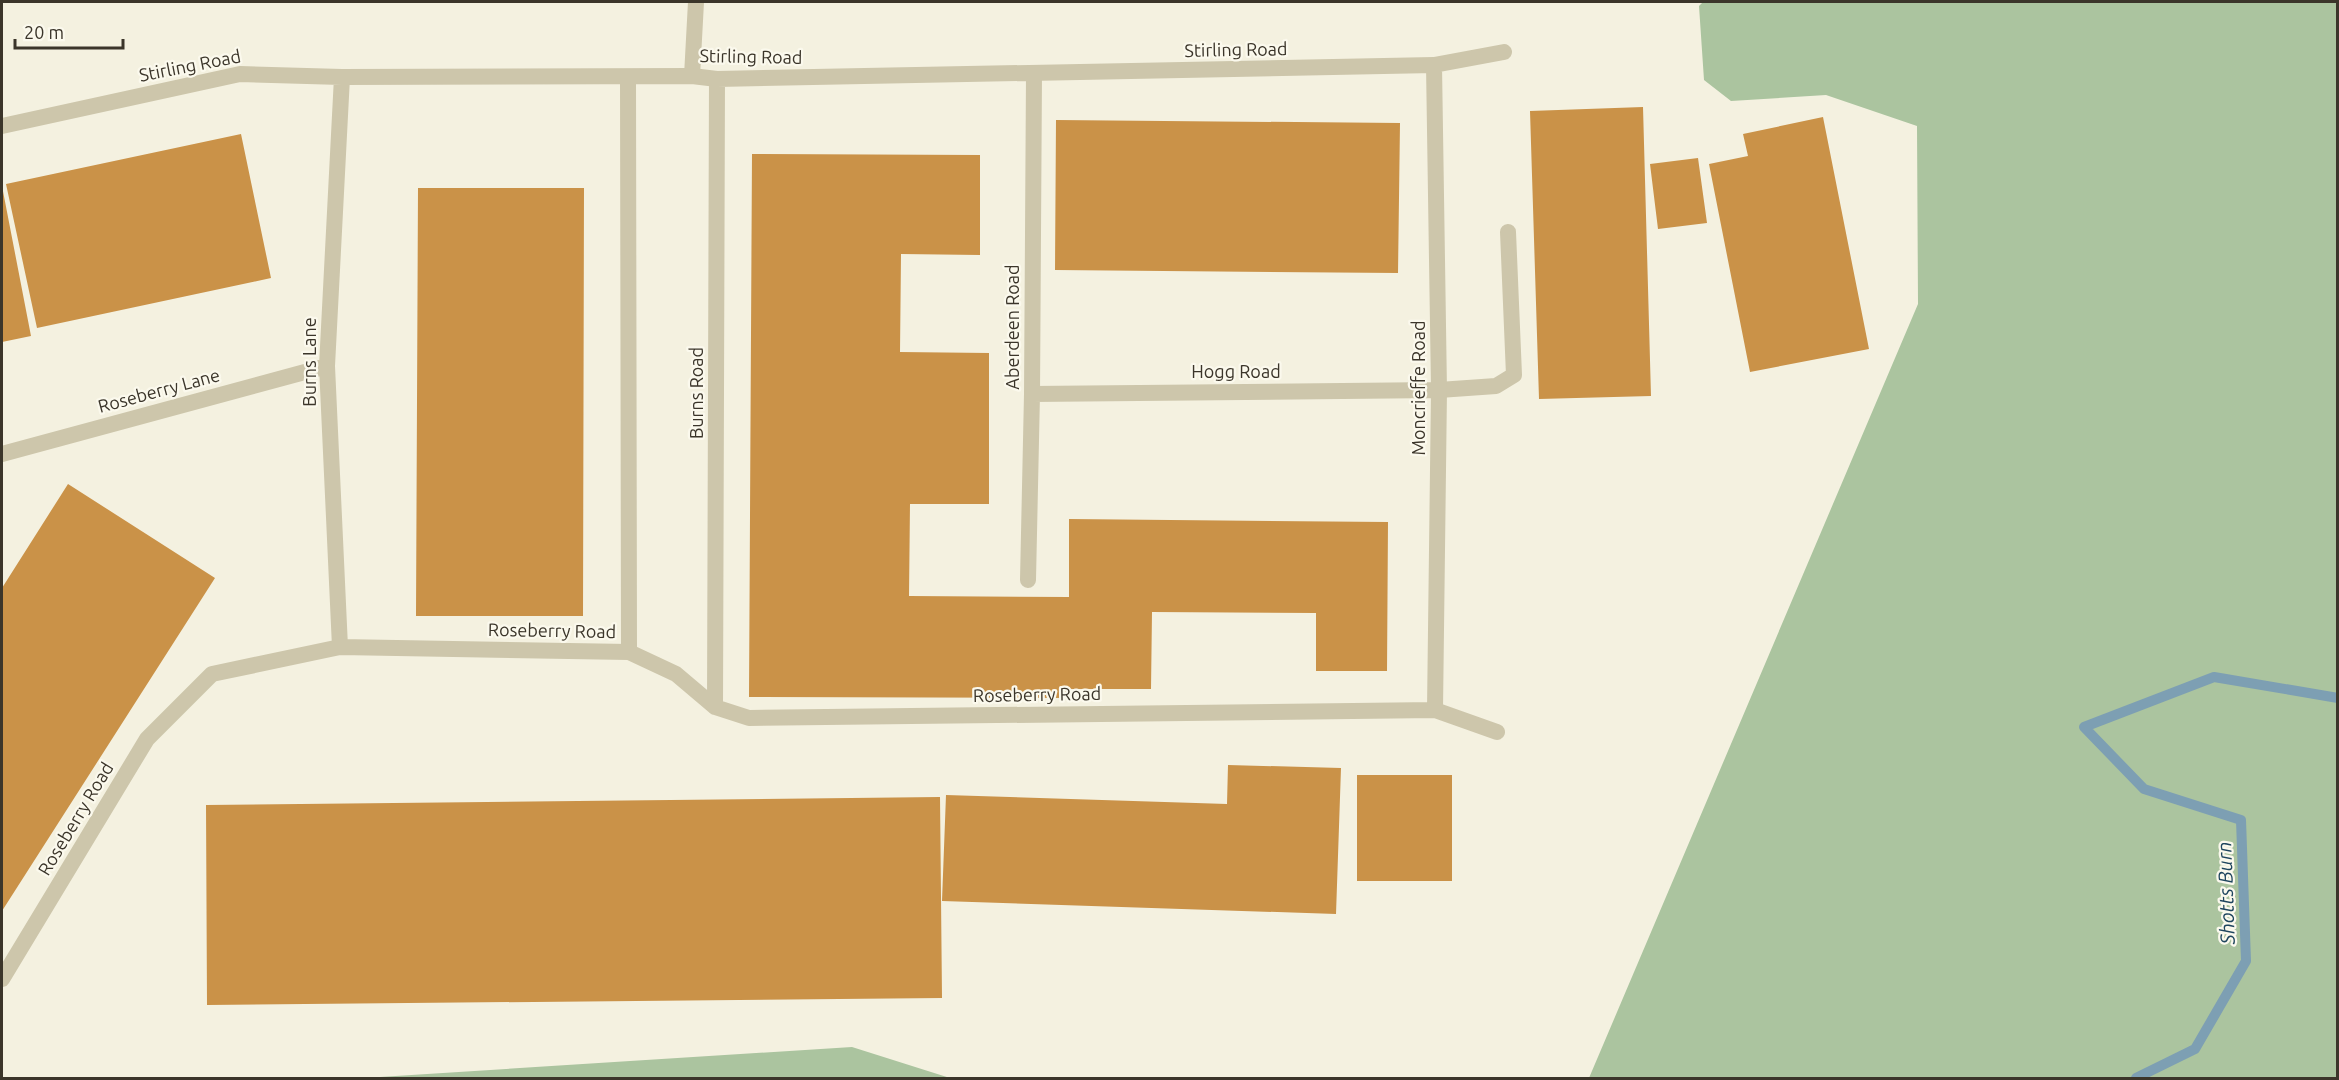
<svg xmlns="http://www.w3.org/2000/svg" width="2339" height="1080" font-family="Ubuntu,sans-serif">
<style>
.green{fill:#abc49f}
.lines{fill:none;stroke-linecap:round;stroke-linejoin:round}
.stream{stroke:#7d9fb3;stroke-width:10}
.building{fill:#ca9248}
.service{stroke:#cdc6ab;stroke-width:16}
.minor{stroke:#cdc6ab;stroke-width:16}
.labels{text-anchor:middle;stroke-width:4.5;stroke-linejoin:round;paint-order:stroke}
.street-label{font-size:18px;fill:#3b352a;stroke:#fbf9ed}
.water-label{font-size:20px;font-style:italic;fill:#1e455e;stroke:#fbf9ed}
</style>
<rect width="100%" height="100%" fill="#f4f1e0"/>
<path class="green" d="M1703,2H2337V1078H1589L1918,304L1917,126L1826,95L1731,101L1704,80L1699,6Z
M852,1047L950,1078H364Z"/>
<g class="lines">
<path class="stream" d="M2136,1078L2195,1049L2246,961L2241,820L2144,789L2084,727L2214,677L2338,698"/>
</g>
<path class="building" d="M1643,107L1651,396L1539,399L1530,111Z
M1823,117L1869,349L1750,372L1709,164L1748,156L1743,134Z
M1056,120L1400,123L1398,273L1055,270Z
M241,134L271,278L37,328L6,184Z
M752,154L980,155V255L901,254L900,352L989,353V504H910L909,596L1069,597V519L1388,522L1387,671H1316V613L1152,612L1151,689H1068V698L749,697Z
M1698,158L1707,223L1658,229L1650,164Z
M2,186L31,336L2,342Z
M418,188H584L583,616H416Z
M68,484L215,578L2,911V588Z
M1228,765L1341,768L1336,914L942,901L946,795L1227,804Z
M1357,775H1452V881H1357Z
M940,797L942,998L207,1005L206,805Z"/>
<g class="lines">
<path class="service" d="M692,76L696,2
M1439,390L1496,386L1514,375L1508,232"/>
<path class="minor" d="M1434,65L1439,390L1435,710
M628,77L629,652
M2,126L240,74L342,77L692,76L717,79L1434,65L1504,52
M1032,394L1439,390
M2,454L327,366
M1028,580L1032,394L1034,74
M340,647L327,366L342,77
M715,707L717,79
M2,979L147,739L212,674L340,647L629,652L676,674L715,707L749,718L1435,710L1497,732"/>
</g>
<g class="labels">
<g class="street-label">
<text transform="translate(1236 50) rotate(-1)" y="6">Stirling Road</text>
<text transform="translate(751 57) rotate(1)" y="6">Stirling Road</text>
<text transform="translate(190 66) rotate(-11)" y="6">Stirling Road</text>
<text transform="translate(1013 327) rotate(-90)" y="6">Aberdeen Road</text>
<text transform="translate(310 362) rotate(-90)" y="6">Burns Lane</text>
<text x="1236" y="378">Hogg Road</text>
<text transform="translate(1419 388) rotate(-90)" y="6">Moncrieffe Road</text>
<text transform="translate(159 391) rotate(-15)" y="6">Roseberry Lane</text>
<text transform="translate(697 393) rotate(-90)" y="6">Burns Road</text>
<text transform="translate(552 631) rotate(1)" y="6">Roseberry Road</text>
<text transform="translate(1037 695) rotate(-1)" y="6">Roseberry Road</text>
<text transform="translate(76 819) rotate(-59)" y="6">Roseberry Road</text>
</g>
<g class="water-label">
<text transform="translate(2226 893) rotate(-92)" y="7">Shotts Burn</text>
</g>
</g>
<rect width="2339" height="1080" fill="none" stroke="#3b352a" stroke-width="6"/>
<path d="M15 39v9h108v-9" fill="none" stroke="#3b352a" stroke-width="3"/>
<text x="24" y="39" font-size="18" fill="#3b352a" stroke="#fbf9ed" stroke-width="4.5" paint-order="stroke">20 m</text>
</svg>
